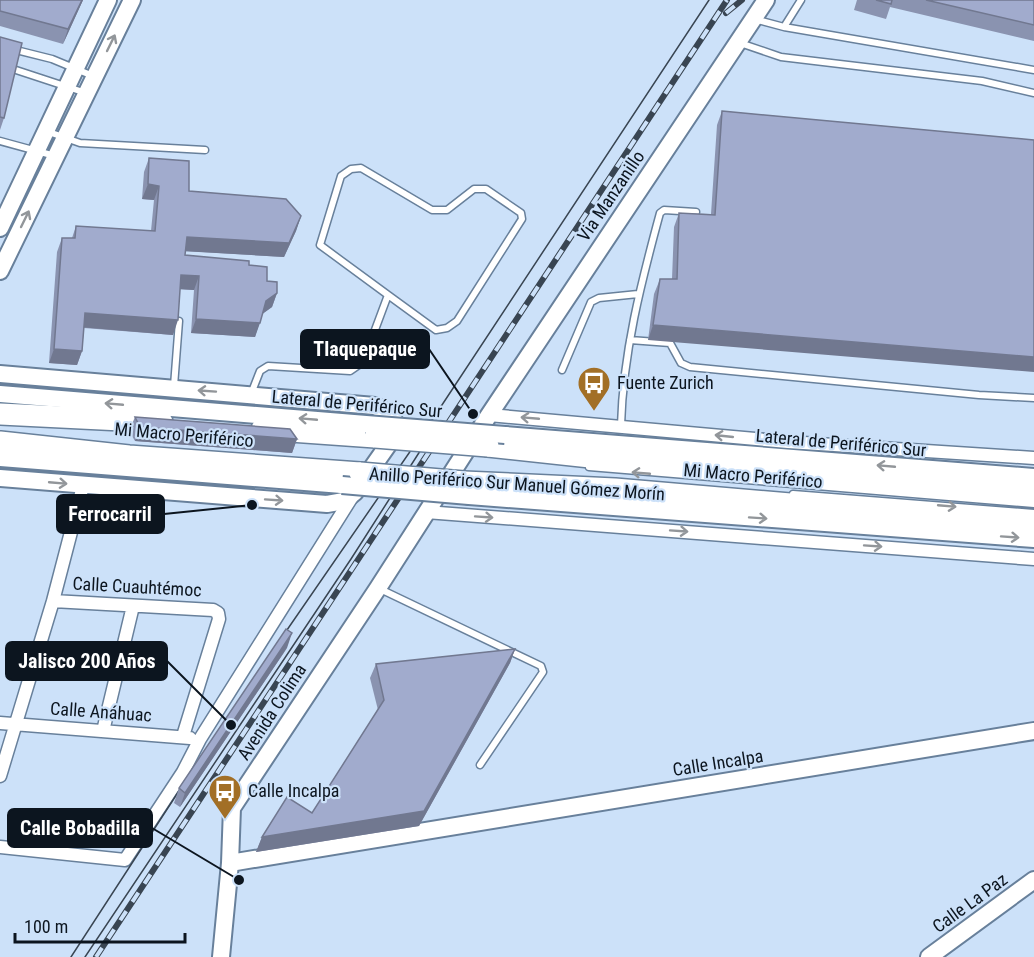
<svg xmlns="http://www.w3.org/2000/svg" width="1034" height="957" font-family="'Roboto Condensed',sans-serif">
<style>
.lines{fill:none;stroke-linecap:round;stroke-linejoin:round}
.lane-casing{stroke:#68809b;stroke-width:9}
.street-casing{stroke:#68809b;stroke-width:15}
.secondary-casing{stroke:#68809b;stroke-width:20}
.highway-casing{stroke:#68809b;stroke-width:24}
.lane{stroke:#fff;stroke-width:6}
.street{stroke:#fff;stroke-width:12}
.secondary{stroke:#fff;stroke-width:16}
.highway{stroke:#fff;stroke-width:21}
.tram{stroke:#394552;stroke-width:1.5}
.rail-casing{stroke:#394552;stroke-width:6}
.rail{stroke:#cce1f9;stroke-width:4;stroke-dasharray:11;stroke-linecap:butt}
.secondary-bridge-casing{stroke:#68809b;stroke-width:20;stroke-linecap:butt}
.highway-bridge-casing{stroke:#68809b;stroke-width:24;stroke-linecap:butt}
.secondary-bridge{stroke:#fff;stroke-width:16}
.highway-bridge{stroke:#fff;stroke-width:21}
.wall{fill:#8a93b0}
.shaded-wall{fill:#717890}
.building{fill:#a1abcd;stroke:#717890;stroke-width:1.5}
.oneway{stroke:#92969a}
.labels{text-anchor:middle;stroke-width:4.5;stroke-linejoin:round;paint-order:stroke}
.street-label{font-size:18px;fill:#0c151f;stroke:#cce1f9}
.poi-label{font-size:18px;fill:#0c151f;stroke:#cce1f9;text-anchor:start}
.leader{fill:none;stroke:#0c151f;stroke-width:2}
.callout-dot{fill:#0c151f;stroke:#cce1f9;stroke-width:2}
.callout{fill:#0c151f;stroke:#0c151f;stroke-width:2}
.callout-label{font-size:20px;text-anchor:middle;font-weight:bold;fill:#fff}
</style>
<rect width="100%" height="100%" fill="#cce1f9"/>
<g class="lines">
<g class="lane-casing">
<path id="lane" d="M754,19L784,27L1034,70
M784,27L801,0
M740,43L781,57L982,81L1034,93
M0,46L52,59L93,76
M16,70L86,93
M46,131L80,143L205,150
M0,141L55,156
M630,340L670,343L681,363L690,367L979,395L1034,398
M562,370L591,302L599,298L638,294
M174,386L179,321
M251,394L260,371L268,366L350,371L363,362L388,295L320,245L341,176L351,169L361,168L432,210H447L474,189H486L521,213L522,219L457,321L447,328L436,330L388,295
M621,425C623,353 641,283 660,213L664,210L696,212
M589,467L1034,504
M793,494L1034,513
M378,588L541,666L543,672L480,765"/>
</g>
<g class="street-casing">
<path id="street" d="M489,415L788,442L1034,458
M426,512L1034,559
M53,601L213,610L218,613L219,619L183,736
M0,723L190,738
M103,731L133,606
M0,776L53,601L83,486
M0,847L125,860L183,772L200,739L352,497"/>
</g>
<g class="secondary-casing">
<path id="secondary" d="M0,228L108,0
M0,271L132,0
M0,374L375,406C387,412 400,420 395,435L355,492L344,501L327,504L0,478
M0,394L366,424
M505,435L1034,477
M0,458L342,485
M469,496L1034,539
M230,863L1034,731
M221,957L230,863L232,808L378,588L489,415L766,0
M929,957L1034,880"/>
</g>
<g class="highway-casing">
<path id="highway" d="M0,414L162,422
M262,429L375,437
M0,442L129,456L360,473
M488,446L618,460L1034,492
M464,482L615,489L1034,525"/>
</g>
<use href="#lane" class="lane"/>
<use href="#street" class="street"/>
<use href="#secondary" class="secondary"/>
<use href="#highway" class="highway"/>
<path class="tram" d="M278,643L438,411L709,0
M71,957L188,777
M85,957L351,559L422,448"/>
<g class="rail-casing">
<path id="rail" d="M726,13L742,0
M96,957L727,0"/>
</g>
<use href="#rail" class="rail"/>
<g class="secondary-bridge-casing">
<path id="secondary-bridge" d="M366,424L505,435
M342,485L469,496"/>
</g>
<g class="highway-bridge-casing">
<path id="highway-bridge" d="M375,437L488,446
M360,473L464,482"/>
</g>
<use href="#secondary-bridge" class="secondary-bridge"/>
<use href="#highway-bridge" class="highway-bridge"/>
</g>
<path class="wall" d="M0,0H83L63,44L0,26Z
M857,0H1034V41L890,7L886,19L854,10Z
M0,37L4,118L0,130Z
M722,111L1034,140L648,340L654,294L660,279H672L674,227L679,213L711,214L717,125Z
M149,158L189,191L301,216L296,231L284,257L185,251V255L249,265L267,281L277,293L272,307L262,314L255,337L191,333L194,290L180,289L173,335L84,328L82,351L77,365L49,363L57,252L62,238H72L76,226L151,231L154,200L142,199L144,172Z
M135,417L297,439L292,453L135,441L129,431Z
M287,648L180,807L174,803L179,788Z
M515,649L510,663L419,826L256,852L262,837L312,813L378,710L370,678L376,664Z"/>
<path class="shaded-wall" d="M82,0H83L63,44L68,29Z
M148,184L159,186L154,200L142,199Z
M301,216L296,231L284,257L181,251L187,237Z
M181,275L199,276L194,290L176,289Z
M277,293L272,307L261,315L266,301Z
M85,313L178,320L173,335L79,327Z
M196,319L260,323L255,337L191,333Z
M653,325L1034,357V372L648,340Z
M54,349L82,351L77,365L49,363Z
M140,427L297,439L292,453L135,441Z
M292,633L287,648L180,807L185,793Z
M515,649L510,663L419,826L256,852L262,837L424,811Z"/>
<path class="building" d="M0,0H82L68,29L0,11Z
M876,0H892L891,4Z
M926,0H1034V25Z
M0,37L22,43L4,118L0,117Z
M722,111L1034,140V357L653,325L660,279H677L679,213L715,215Z
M149,158L189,161V191L286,199L301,216L289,243L187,237L185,255L249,261V265L267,267V281L277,282V293L266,301L260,323L196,319L199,276L181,275L178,320L85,313L82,351L54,349L62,238H75L76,226L155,231L159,186L148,184Z
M135,417L290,429L297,439L140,427Z
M286,629L292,633L185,793L179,788Z
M515,649L424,811L262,837L287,797L312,813L384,700L376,664Z"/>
<defs><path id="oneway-shaft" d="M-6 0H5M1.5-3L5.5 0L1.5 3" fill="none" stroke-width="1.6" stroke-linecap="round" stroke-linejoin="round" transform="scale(1.5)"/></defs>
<g class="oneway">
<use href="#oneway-shaft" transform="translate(111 43) rotate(-64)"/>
<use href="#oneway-shaft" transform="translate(25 219) rotate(-64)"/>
<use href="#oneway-shaft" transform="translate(207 391) rotate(-176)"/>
<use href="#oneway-shaft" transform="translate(114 404) rotate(-175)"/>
<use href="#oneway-shaft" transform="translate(530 418) rotate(-175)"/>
<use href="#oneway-shaft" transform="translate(308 419) rotate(-175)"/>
<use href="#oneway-shaft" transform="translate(724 436) rotate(-174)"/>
<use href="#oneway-shaft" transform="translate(886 466) rotate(-175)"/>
<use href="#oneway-shaft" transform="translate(641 473) rotate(-175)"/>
<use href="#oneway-shaft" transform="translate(58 483) rotate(5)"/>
<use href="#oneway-shaft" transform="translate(274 500) rotate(4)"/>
<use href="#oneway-shaft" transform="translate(947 506) rotate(5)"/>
<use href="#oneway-shaft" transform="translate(484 517) rotate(4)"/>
<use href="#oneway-shaft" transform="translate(758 518) rotate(4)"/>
<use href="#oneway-shaft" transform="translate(679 531) rotate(4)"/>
<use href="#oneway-shaft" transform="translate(1010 537) rotate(4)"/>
<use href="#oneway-shaft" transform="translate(873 546) rotate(4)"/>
</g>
<defs>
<g id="bus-pin" transform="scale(1.725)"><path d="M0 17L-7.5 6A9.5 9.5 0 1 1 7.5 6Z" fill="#a26f26" stroke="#cce1f9"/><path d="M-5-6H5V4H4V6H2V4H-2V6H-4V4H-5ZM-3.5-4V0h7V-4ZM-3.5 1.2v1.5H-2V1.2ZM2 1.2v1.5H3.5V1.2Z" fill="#fff"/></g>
</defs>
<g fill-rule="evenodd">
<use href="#bus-pin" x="594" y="383"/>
<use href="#bus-pin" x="225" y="791"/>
</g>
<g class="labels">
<g class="street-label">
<text transform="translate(611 196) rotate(-56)" y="6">Via Manzanillo</text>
<text transform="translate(357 404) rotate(5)" y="6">Lateral de Periférico Sur</text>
<text transform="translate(184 435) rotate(5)" y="6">Mi Macro Periférico</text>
<text transform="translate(841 443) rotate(5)" y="6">Lateral de Periférico Sur</text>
<text transform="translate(753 476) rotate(5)" y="6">Mi Macro Periférico</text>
<text transform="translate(517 484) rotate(4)" y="6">Anillo Periférico Sur Manuel Gómez Morín</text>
<text transform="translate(137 587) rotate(3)" y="6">Calle Cuauhtémoc</text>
<text transform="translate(101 712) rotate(4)" y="6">Calle Anáhuac</text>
<text transform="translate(272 712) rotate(-57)" y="6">Avenida Colima</text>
<text transform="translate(718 763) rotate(-9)" y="6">Calle Incalpa</text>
<text transform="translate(970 903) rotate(-36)" y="6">Calle La Paz</text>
</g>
<g class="poi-label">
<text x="617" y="389">Fuente Zurich</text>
<text x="248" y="797">Calle Incalpa</text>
</g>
</g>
<path class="leader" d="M473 414L429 349M252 505L164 514M231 725L167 661M239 880L152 828"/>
<g class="callout-dot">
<circle cx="473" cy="414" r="6"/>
<circle cx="252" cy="505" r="6"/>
<circle cx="231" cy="725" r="6"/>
<circle cx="239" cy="880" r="6"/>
</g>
<g class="callout">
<rect x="301" y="330" width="128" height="38" rx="6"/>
<rect x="57" y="495" width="107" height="38" rx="6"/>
<rect x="6" y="642" width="161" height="38" rx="6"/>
<rect x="8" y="809" width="144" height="38" rx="6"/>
</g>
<g class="callout-label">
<text x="365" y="356">Tlaquepaque</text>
<text x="110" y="521">Ferrocarril</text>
<text x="87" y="668">Jalisco 200 Años</text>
<text x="80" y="835">Calle Bobadilla</text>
</g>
<path d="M15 933v9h170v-9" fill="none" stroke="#0c151f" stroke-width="3"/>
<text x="24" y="933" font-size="18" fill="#0c151f" stroke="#cce1f9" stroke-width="4.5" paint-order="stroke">100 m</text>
</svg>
